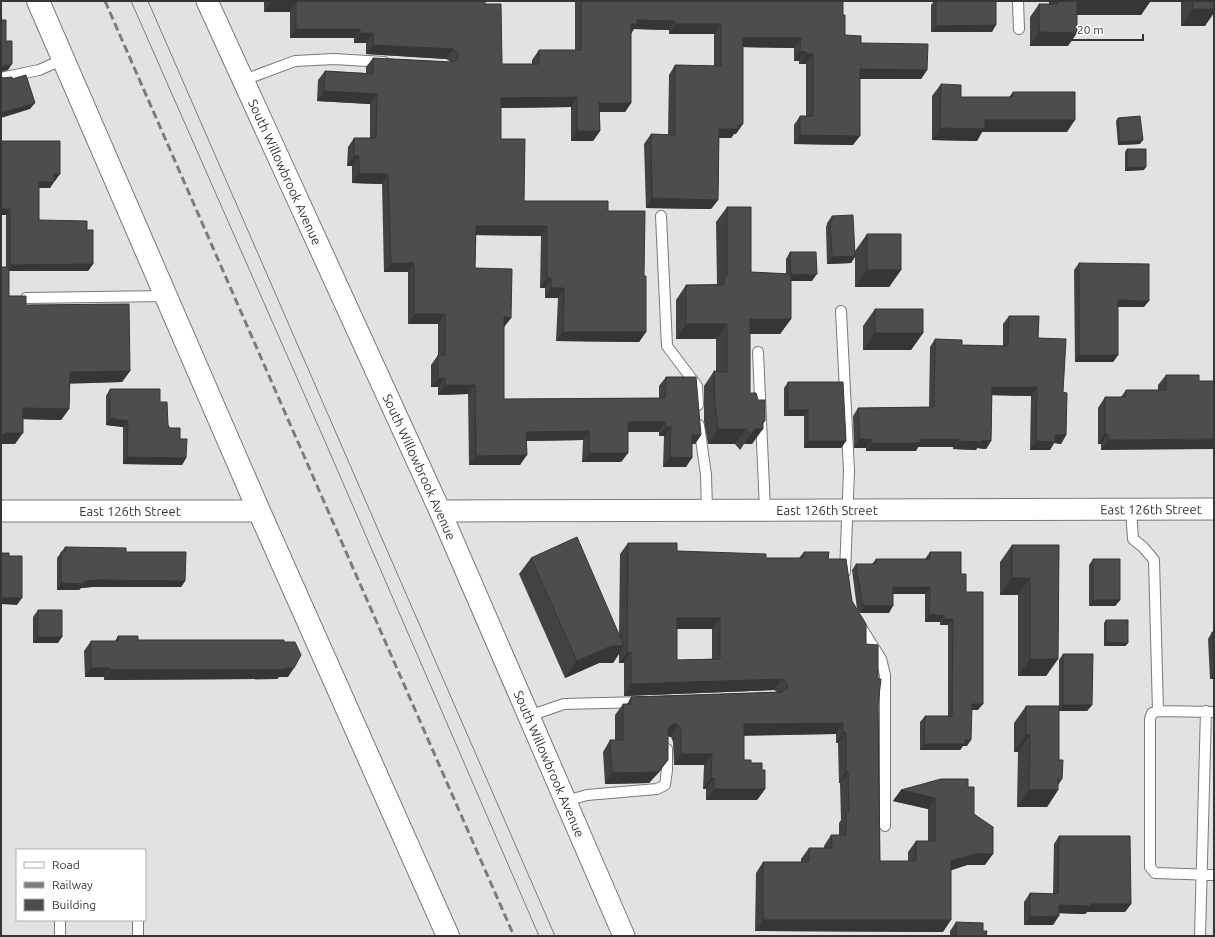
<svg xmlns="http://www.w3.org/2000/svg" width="1215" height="937" font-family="Ubuntu,sans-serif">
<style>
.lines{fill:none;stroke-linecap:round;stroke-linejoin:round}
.service-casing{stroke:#7b787a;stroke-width:12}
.minor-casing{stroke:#7b787a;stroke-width:23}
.tertiary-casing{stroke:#7b787a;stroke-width:24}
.service{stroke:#fff;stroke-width:10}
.minor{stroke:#fff;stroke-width:21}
.tertiary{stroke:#fff;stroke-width:22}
.tram{stroke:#7d7c7d;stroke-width:1}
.rail{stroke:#7d7c7d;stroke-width:3;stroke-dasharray:8 4;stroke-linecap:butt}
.wall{fill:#444143;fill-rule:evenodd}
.shaded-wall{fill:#373537}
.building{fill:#4f4c4e;stroke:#373537;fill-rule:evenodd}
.labels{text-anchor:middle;stroke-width:4;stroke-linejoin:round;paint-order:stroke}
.street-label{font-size:13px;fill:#373637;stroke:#fff}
</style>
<rect width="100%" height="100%" fill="#e4e1e3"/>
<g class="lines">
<g class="service-casing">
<path id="service" d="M1018,1L1019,29
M1,78L39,70L64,59
M244,80L295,61L334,59L384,62
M661,216L667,346L697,386L698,405
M26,298L166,296
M841,311L849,471L845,572
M758,352L765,510
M699,425L706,475L707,510
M1131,509L1133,539L1143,547L1154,560L1158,711
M859,624L881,659L885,675V826
M1214,712L1158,711L1152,713L1150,719V867L1155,873L1214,875
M529,716L564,704L642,702
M566,801L587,795L657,789L665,785L667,770V749
M60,920V936
M138,936V920
M1200,936L1206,711"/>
</g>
<g class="minor-casing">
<g id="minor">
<path id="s1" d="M207,1L440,511L624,936"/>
<path id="s2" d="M1,511H259"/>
<path id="s3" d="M440,511L1214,509"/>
</g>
</g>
<g class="tertiary-casing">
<path id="tertiary" d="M38,1L259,511L448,936"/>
</g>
<use href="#service" class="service"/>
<use href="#minor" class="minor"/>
<use href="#tertiary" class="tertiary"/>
<path class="tram" d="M131,1L327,446L539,936
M148,1L555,936"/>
<path class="rail" d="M105,1L514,936"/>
</g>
<path class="wall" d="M264,1H485V4L502,64H532V60L539,50H575V1H843V15L845,35L861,43L927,70L921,79H860L853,145L794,144V125L800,116H806V64H799V61H794V48L743,47L736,134H734L731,138H719L718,200L711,209L646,208L644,144L651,134L668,135L669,75L675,65L714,66V34H669V30L634,29L631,32V103L625,112H599L600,131L593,141H571V107L501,108V139L524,201L608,211L644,276L646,332L639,342L556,341L558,298H545V288H540L541,236L476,235L475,268L511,318L504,327V399L659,398V386L666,377L701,435L695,444H692L686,467H663L664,436H659V432H628V453L621,462H582L583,440L527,441L520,465H469L468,394L438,395V387H431V365L438,355V324H408V272H384L382,184L352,183V166H347L348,147L354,138H370V104L317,101L318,80L325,71L366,73V67L373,58L451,62L446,59L366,54V43H354V38H290V12H264Z
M934,1H996L992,32H931V5Z
M1049,1H1150L1141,15H1077L1068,46H1030V17L1039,4H1049Z
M1181,1H1214L1205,26H1181Z
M941,84L961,97H1009L1013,92L1067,132H982L977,141L932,140V96Z
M1118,118L1140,144L1118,145L1116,121Z
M1,141L55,181H54L50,188H39V220L87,230L93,264L88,271H9V296L26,305L130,371L122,382L70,383L69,409L61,420L23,419L15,444H1L6,267V215Z
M1127,149L1144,170L1125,171V152Z
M727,207L751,272L786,274V259L790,252L812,281H791V319L780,334H750V393L763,424L752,444H744L740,450L735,444H708L704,421V386L714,371L716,372V339H676V300L686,285L717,284L716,222Z
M832,216L855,251L867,234L901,270L889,287H855V257L851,263L827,264L826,227L827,224V223Z
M1079,263L1144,307H1118V355L1113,362H1075L1074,270Z
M875,309L923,333L911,350H863V326Z
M1009,316L1038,338L1063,392L1066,435L1061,444L1054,443L1050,450H1030L1031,396L992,395L991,441L986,449L977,448L976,450L953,449V447H918L916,451H866V448H854L853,416L858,408L929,407L930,347L935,339L962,345L1003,346V324Z
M1166,375H1199L1101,450V444H1098V408L1105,397H1121L1126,390H1158V385Z
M788,382L846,441L841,448H804V416H784V388Z
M110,389L160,402L168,425L180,439L186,458L182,465L123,464V427L106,425V396Z
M628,543L677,551L766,558H799L804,552L828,559L852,601L866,644L878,679L880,861H908V852L916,841H928V809L893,801L901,790L968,787L985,865H967L951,870L943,932L755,931L756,873L763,862H801V859L809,848H824V846L831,835H839V823L841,820L840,783H839L838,743H836V734L744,735V760L751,763L762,770L765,789L757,800H706V789H703L704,765H674L673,742L671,737L668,736L660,771L649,783L605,784L603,752L610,740H615V715L623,704H627L631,697L777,692L774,690L624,696V663H619V654L613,663H599L565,678L519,574L531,558L619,635L620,554ZM677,629H712V659L677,660Z
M1012,545H1059L1058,659L1046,676H1018V595H1000V562Z
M65,547L126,552L185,581L181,587H92L81,588L79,590H57V558Z
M930,552L961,574L966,592L978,710H972L967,746H963L960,750H920V722L925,716H948V625H940V622H925V594H893L889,613H860L857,609L852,570L856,564H872L876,559H925Z
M1093,559L1120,600L1115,606H1089V565Z
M38,610L58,643H33V617Z
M1106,620L1128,643L1125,646H1104V623Z
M1212,632H1214V679H1210L1208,639Z
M118,636L138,640L288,677H279L277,679L104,680V677H85L84,651L91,641H115Z
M1063,654L1092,705L1087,711H1059L1058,790L1047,807H1017L1018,752H1014V723L1026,706H1059V660Z
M1059,836L1131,904L1125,912H1087L1085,914L1059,913L1053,925H1024V902L1030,893L1053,894L1054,844Z
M956,922L986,936H950V931Z"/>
<path class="shaded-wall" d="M271,2H296L290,12H264Z
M1077,2H1150L1141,15H1068Z
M1193,9H1214V13L1205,26H1181Z
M637,20L675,21L669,30L634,29L631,34V24Z
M675,24H721L714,34H669Z
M996,25L992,32H931L936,26Z
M296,29H360L354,38H290Z
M1039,32L1077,33L1068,46H1030Z
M360,33H373L366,43H354Z
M743,38H801L794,48L736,47Z
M373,45L453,49L446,59L366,54Z
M800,51L806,52L799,61H794Z
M806,54H813L806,64H799Z
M12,64L8,70L1,72V67Z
M860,69L927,70L921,79H854Z
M324,91L377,94L370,104L317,101Z
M577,97L571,107L495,108L501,98Z
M35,103L30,109L1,118V113Z
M599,103H631L625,112H593Z
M985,120H1075L1067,132H982L977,141L932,140L940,128Z
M743,124L736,134H734L731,138H713L719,129L738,125Z
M577,131H600L593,141H571Z
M800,135L860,136L853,145L794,144Z
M1143,140L1140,144L1118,145L1120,142Z
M354,156H359L352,166H347Z
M1127,167H1146L1144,170L1125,171Z
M54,174H60L55,181H50Z
M359,174H388L382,184L352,183Z
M39,182H54L50,188H34Z
M652,198L718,200L711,209L646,208Z
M1,209H10L6,215H1Z
M476,226H547L541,236L469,235Z
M855,256L851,263L827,264L832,257Z
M391,263H414L408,272H384Z
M93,264L88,271H6L10,265Z
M867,270H901L889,287H855Z
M817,274L812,281H786L791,275Z
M547,278H551L545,288H540Z
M551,288H564L558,298H545Z
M1118,300L1149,301L1144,307H1113Z
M414,314H445L438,324H408Z
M504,317L511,318L504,327H498Z
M750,319H791L780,334H740Z
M686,324H727L716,339H676Z
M563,332H646L639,342L556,341Z
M875,333H923L911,350H863Z
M1079,355H1118L1113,362H1075Z
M130,371L122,382L62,384L70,372Z
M438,378H445L438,387H431Z
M445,385H475L468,394L438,395Z
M992,387H1037L1031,396L987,395Z
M23,408L69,409L61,420L16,419Z
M788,410H808L804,416H784Z
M110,418L128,421L123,427L106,425Z
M763,421H765L759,429H763L752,444H744L755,429Z
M628,422H665L659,432H622Z
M665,427H671L664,436H659Z
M718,429H746L735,444H708Z
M589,431L583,440L520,441L526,432Z
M6,433H23L15,444H1V436Z
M1105,434H1108L1101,444H1098Z
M692,435H701L695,444H686Z
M1055,435H1066L1061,444L1054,443L1050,450H1030L1036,441Z
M860,439H872L866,448H854Z
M921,439H959L953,447H918L916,451H866L872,443Z
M1214,439V449L1101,450L1108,440Z
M982,440L991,441L986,449L977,448L976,450L953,449L959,441Z
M808,441H846L841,448H804Z
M589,453H628L621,462H582Z
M527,455L520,465H469L476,456Z
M127,457L186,458L182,465L123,464Z
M670,457L692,458L686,467H663Z
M1012,578H1030L1018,595H1000Z
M97,580L185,581L181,587H92L81,588L79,590H57L61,583Z
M893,587H930L925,594H889Z
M1,598H22L17,605L1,604Z
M1093,600H1120L1115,606H1089Z
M864,606H893L889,613H860Z
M929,615H944L940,622H925Z
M677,618H720L712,629H669Z
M944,619H953L948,625H940Z
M38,637H62L58,643H33Z
M1106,642L1128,643L1125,646H1104Z
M611,646H624L613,663H599L565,678L577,661Z
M627,652H631L624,663H619Z
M1030,659H1058L1046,676H1018Z
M91,668H110L104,677H85Z
M294,668L288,677H279L277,679L104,680L110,670Z
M1214,673V679H1210Z
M782,679L774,690L624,696L631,684Z
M972,704H983L978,710H967Z
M1063,705H1092L1087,711H1059Z
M843,723L836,734L736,736L744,724Z
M675,724L678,725L671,737L667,736L663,737L671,725Z
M843,732H846L838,743H836Z
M1026,735H1030L1018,752H1014Z
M965,740H971L967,746H963L960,750H920L924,744Z
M681,754H712L704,765H674Z
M668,760L660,771L649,783L605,784L612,773Z
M846,772H848L840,783H839Z
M711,778H714L706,789H703Z
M1058,779H1062L1055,790H1058L1047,807H1017L1029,790Z
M714,789H765L757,800H706Z
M901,790L935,798L928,809L893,801Z
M975,854H993L985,865H967L943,873L951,861Z
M1091,904H1131L1125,912H1087L1085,914L1053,913L1059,905Z
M1059,916L1053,925H1024L1030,917Z
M763,920H951L943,932L755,931Z"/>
<path class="building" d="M271,1H485V4H501L502,64H539V50H581V1H843V15H845V35L861,36V43L928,44L927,70L860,69V136L800,135V116H813V54H806V52L800,51L801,38H743V124L738,125V129H719L718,200L652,198L651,134L675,135V65L721,66V24H675V21L637,20V24H631V103H599L600,131H577V97L501,98V139H525L524,201H608V211H645L644,276H646V332H563L564,288H551V278H547V226H476L475,268L512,269L511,318L504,317V399L665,398L666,377H696L701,435H692V458L670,457L671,427H665V422H628V453H589V431L526,432L527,455L476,456L475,385H445V378H438V355H445V314H414V263H391L388,174H359V156H354V138H376L377,94L324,91L325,71L373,74V58L452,62L458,59V53L453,49L373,45V33H360V29H296V2H271Z
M936,1H996V25L936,26Z
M1058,1H1150V2H1077V33L1039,32V4H1058Z
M1193,1H1214V9H1193Z
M1,20H6V41H12V64L1,67V68Z
M26,75L35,103L1,113V76L3,78L12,77V79Z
M941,84L961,85V97H1012L1013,92H1075V120H985V129L940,128Z
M1140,116L1143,140L1120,142L1118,118Z
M1,141H60V174H54V182H39V220L87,221V230H93V264L10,265V209H1Z
M1127,149H1146V167H1127Z
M727,207H751V272L791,274V319H750V393H756L758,400H765V421H763V429H755L751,435L746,429H718L715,406L714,371L727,372V324H686V285H724V275H727Z
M853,215L855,256L832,257L830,221H832V216Z
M867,234H901V270H867Z
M790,252H816L817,274L791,275Z
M1079,263L1149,264V301L1118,300V355H1079Z
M1,267H9V296H26V305L129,304L130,371L70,372L69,409L23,408V433H6L1,436Z
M875,309H923V333H875Z
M1009,316H1039L1038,338L1066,339L1063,392L1067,393L1066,435H1055V442L1036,441L1037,387H992L991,441L982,440V442L959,441V439H921V443H872V439H860L858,408L934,407L935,339L962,340V345L1008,346Z
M1166,375H1199V381H1214V439L1108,440V434H1105V397H1126V390H1166Z
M788,382H843L846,441H808V410H788Z
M110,389H160V402H167L168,425L169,428H180V439H187L186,458L127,457L128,421L110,418Z
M577,537L624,646H611L577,661L531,558Z
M628,543H677V551L766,554V558H803L804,552H829L828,559H846L852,601L866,624V644L878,645V679H881L878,705L880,861H916V841H935V798L901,790L941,779H968V787H974V814L993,827V854H975L951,861V920H763V862H809V848H832L831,835H846V812H849L848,772H846V732H843V723L744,724V760H751V763H762V770H765V789H714V778H711L712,754H681V730L678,725L675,724L671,725L668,730V760L657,772L612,773L610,740H623V704H631V697L782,692L787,689V683L782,679L631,684V652H627ZM677,618H720V659L677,660Z
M1012,545H1059L1058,659H1030V578H1012Z
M65,547L126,548V552H186L185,581L97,580L84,581V584L61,583V552H65Z
M930,552H961V574H966V592H983V704H972L971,740H965V744H924L925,716H952L953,619H944V615H929L930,587H893V606H864L862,602L856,564H876V559H930Z
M1,553H9V556H22V598H1Z
M1093,559H1120V600H1093Z
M38,610H62V637H38Z
M1106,620H1128V643L1106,642Z
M1212,632H1214V664Z
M118,636H138V640H284V642H295L301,655L294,668H284V670H110V668H91V641H118Z
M1063,654H1093L1092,705H1063Z
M1026,706H1059V760H1063L1062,779H1058V790H1029L1030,735H1026Z
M1059,836H1130L1131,904H1091V906L1059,905V916L1030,917V893L1058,894Z
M956,922L983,923V931H987L986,936H956Z"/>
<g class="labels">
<g class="street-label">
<text dy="5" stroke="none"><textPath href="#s1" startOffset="188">South Willowbrook Avenue</textPath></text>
<text dy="5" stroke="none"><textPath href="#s1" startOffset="512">South Willowbrook Avenue</textPath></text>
<text dy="5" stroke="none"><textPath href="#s3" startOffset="711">East 126th Street</textPath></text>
<text dy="5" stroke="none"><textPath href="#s3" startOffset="387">East 126th Street</textPath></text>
<text dy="5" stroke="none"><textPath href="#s2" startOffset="129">East 126th Street</textPath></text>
<text dy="5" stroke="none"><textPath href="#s1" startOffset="836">South Willowbrook Avenue</textPath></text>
</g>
</g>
<rect width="1215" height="937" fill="none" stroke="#373637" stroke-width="4"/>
<rect x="16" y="849" width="130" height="72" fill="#ffffff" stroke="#afafaf"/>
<rect x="24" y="862" width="20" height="6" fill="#ffffff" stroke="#afafaf"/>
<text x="52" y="869" font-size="12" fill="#373637">Road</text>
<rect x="24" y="882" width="20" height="6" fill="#7d7c7d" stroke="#afafaf"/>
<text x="52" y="889" font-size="12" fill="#373637">Railway</text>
<rect x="24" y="899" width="20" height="12" fill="#4f4c4e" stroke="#afafaf"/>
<text x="52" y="909" font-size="12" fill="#373637">Building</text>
<path d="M1071 34v6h72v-6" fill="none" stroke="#373637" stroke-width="2"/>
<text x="1077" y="34" font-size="12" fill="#373637" stroke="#ffffff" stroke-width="3" paint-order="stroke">20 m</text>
</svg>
